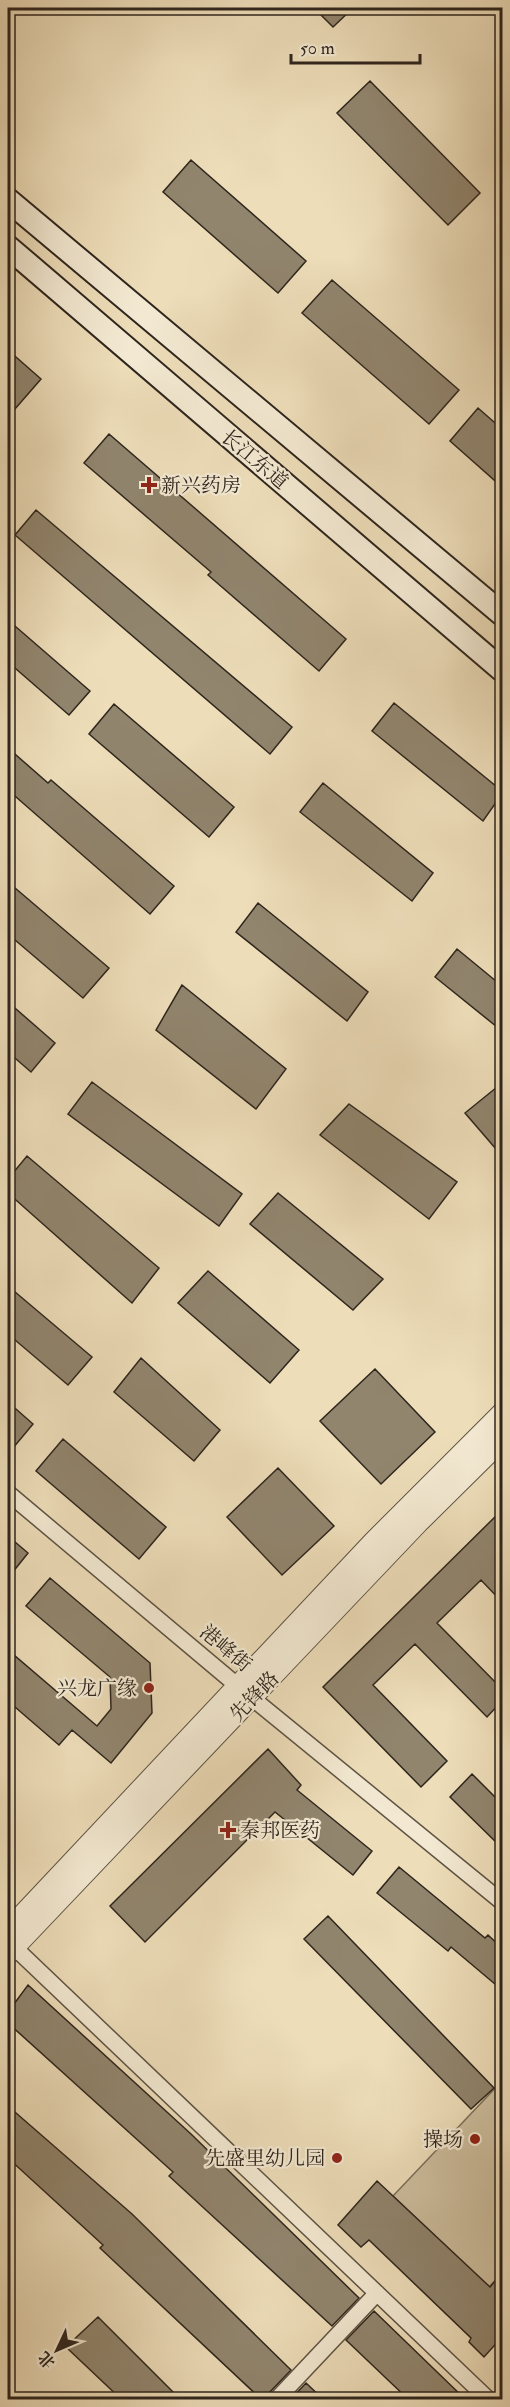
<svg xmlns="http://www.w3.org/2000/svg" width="510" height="2407" font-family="'IM FELL Double Pica','Noto Serif SC',serif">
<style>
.green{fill:#cdbe9e;stroke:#7e725e;stroke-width:1.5}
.building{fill:#91856e;stroke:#2e251d;stroke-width:1.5}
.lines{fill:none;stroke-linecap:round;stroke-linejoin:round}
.minor-casing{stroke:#5e5344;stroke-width:18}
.tertiary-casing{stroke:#5e5344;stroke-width:22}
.secondary-casing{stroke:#2e251d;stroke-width:26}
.minor{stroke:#f3e9d2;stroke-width:15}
.tertiary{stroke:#f3e9d2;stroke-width:20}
.secondary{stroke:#f3e9d2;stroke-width:22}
.poi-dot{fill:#8f2418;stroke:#f3e9d2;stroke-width:2}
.labels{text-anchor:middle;stroke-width:4.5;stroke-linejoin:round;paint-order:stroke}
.street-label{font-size:20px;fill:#2e251d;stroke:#f3e9d2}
.poi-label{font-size:20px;fill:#2e251d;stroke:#f3e9d2;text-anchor:end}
</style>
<rect width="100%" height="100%" fill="#edddb9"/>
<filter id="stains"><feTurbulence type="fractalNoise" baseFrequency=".00333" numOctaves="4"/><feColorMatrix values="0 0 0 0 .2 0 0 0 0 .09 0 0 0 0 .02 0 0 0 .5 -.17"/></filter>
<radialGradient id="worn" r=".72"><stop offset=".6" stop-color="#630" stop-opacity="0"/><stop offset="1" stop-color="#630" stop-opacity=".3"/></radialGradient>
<path class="green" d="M502,2081V2273L489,2287L393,2196Z"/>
<path class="building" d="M314,8H353L333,27Z
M370,81L480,193L448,225L337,113Z
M191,160L306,261L278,293L163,192Z
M332,280L459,390L429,424L302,313Z
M8,350L41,379L8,417Z
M478,408L502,429V487L450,441Z
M109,434L346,639L319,671L208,575L211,572L84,463Z
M36,510L292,727L270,754L15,535Z
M8,620L90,691L69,715L8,662Z
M394,703L502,791V794L483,821L372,731Z
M114,704L234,807L209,837L89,734Z
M8,748L48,783L51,780L174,886L150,914L8,790Z
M323,783L433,873L412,901L300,812Z
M8,882L109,968L83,998L8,934Z
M258,903L368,992L347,1021L236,932Z
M457,949L502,986V1031L435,977Z
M182,985L286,1069L256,1109L156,1030Z
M8,1002L55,1043L31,1072L8,1052Z
M92,1082L242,1194L219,1226L68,1114Z
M502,1083V1156L465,1113Z
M349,1104L457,1182L429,1219L320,1135Z
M27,1156L159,1268L132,1303L8,1193V1179Z
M278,1193L383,1279L353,1310L250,1224Z
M208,1271L299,1350L270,1383L178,1303Z
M8,1286L92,1357L68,1385L8,1334Z
M141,1358L220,1430L194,1461L114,1392Z
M375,1369L435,1432L381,1484L320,1421Z
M8,1402L33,1424L8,1454Z
M63,1439L166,1527L139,1559L36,1471Z
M278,1468L334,1526L282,1575L227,1517Z
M502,1510V1602L481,1580L437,1623L502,1689V1701L487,1717L415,1644L373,1685L447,1761L421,1787L323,1687Z
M8,1536L28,1553L8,1578Z
M50,1578L150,1663L152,1713L111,1763L72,1730L59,1745L8,1701V1650L97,1726L111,1709L110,1677L26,1606Z
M268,1749L301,1785L297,1790L372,1851L353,1875L275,1812L145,1942L110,1906Z
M472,1774L502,1804V1848L450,1797Z
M399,1867L485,1938L488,1935L502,1948V1990L451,1947L448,1951L377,1893Z
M328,1916L494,2088L471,2109L304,1939Z
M28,1985L191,2134L359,2298L332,2326L169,2176L173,2172L8,2023V2012Z
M8,2106L132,2214L291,2370L269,2393L266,2400H262L100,2248L103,2245L8,2158Z
M377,2181L490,2287L502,2273V2337L484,2357L469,2342L471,2338L369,2240L361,2247L338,2225Z
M374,2311L466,2400H409L346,2340Z
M98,2317L181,2400H122L66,2347Z
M306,2383L324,2400H290Z"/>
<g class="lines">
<g class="minor-casing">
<path id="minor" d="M8,1493L252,1698L502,1902
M14,1947L489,2400
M276,2400L377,2293"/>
</g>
<g class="tertiary-casing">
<path id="tertiary" d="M8,1930L373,1542L502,1413
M8,1954L418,1523L502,1440"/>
</g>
<g class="secondary-casing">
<path id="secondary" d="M8,200L502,614
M8,247L502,670"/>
</g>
<use href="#minor" class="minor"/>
<use href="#tertiary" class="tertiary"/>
<use href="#secondary" class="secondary"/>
</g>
<g class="poi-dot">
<path d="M146 476h6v6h6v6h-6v6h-6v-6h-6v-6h6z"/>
<circle cx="149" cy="1688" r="6"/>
<path d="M225 1821h6v6h6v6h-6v6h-6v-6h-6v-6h6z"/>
<circle cx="475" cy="2139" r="6"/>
<circle cx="337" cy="2158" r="6"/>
</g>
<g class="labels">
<g class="street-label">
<text transform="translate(255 459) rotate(40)" y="7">长江东道</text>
<text transform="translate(226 1648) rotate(40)" y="7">港峰街</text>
<text transform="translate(254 1696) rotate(-46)" y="7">先锋路</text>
</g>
<g class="poi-label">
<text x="161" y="492" text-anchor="start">新兴药房</text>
<text x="137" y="1695">兴龙广缘</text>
<text x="240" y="1837" text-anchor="start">秦邦医药</text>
<text x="463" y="2146">操场</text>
<text x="325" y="2165">先盛里幼儿园</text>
</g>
</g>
<rect width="510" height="2407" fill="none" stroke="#edddb9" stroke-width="30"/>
<rect x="9" y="9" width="492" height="2389" fill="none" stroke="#2e251d" stroke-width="3"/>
<rect x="15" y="15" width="480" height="2377" fill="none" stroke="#2e251d" stroke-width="1.5"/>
<g transform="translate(57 2350) rotate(226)" stroke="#f3e9d2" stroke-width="4.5" paint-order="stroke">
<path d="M0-4.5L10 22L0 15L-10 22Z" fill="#2e251d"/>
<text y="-9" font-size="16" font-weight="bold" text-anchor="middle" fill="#2e251d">北</text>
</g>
<path d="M291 54v9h129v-9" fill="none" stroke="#2e251d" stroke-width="3"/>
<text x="300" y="54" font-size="18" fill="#2e251d" stroke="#f3e9d2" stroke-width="4.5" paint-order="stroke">50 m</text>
<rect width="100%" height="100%" filter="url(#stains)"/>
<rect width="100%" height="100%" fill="url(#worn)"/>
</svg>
